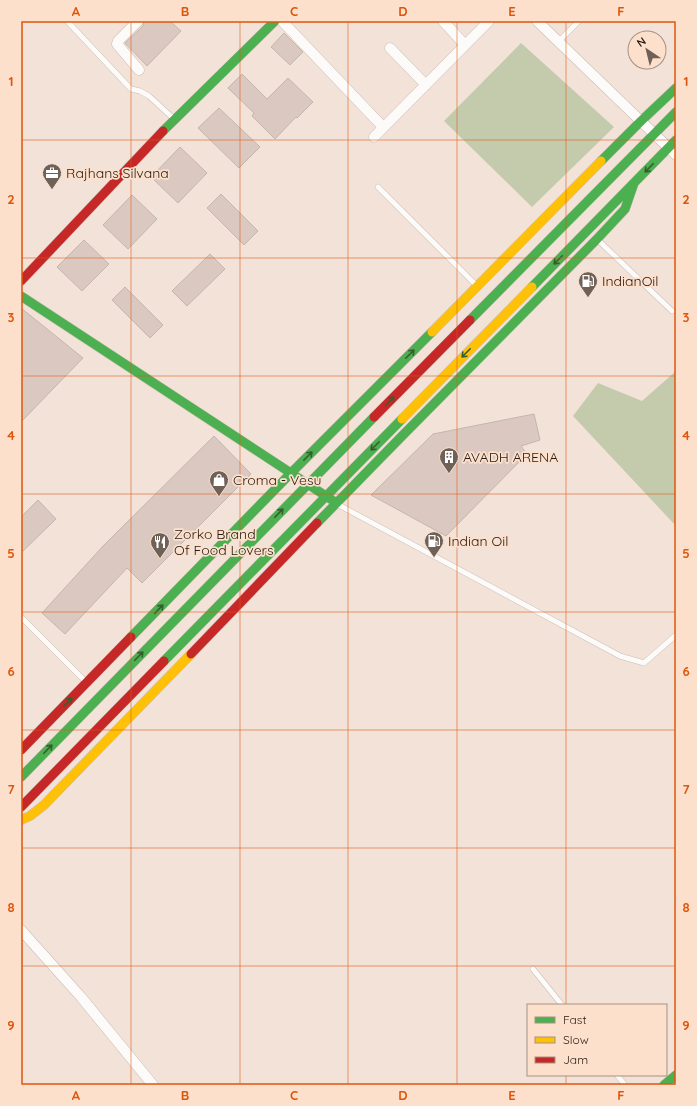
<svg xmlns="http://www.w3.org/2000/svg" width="697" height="1106" font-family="Quicksand,sans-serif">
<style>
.forest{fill:#c4cbac}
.building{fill:#dbc9c1;stroke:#c3b6af}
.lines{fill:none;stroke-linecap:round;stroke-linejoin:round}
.lane-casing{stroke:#cabfb6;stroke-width:6}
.street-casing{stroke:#cabfb6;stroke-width:11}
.fast-casing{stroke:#cabfb6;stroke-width:10}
.slow-casing{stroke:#cabfb6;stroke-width:10}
.jam-casing{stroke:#cabfb6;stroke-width:10}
.lane{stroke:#fdfbf9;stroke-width:5}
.street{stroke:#fdfbf9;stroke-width:10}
.fast{stroke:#4caf50;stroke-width:9}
.slow{stroke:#ffc107;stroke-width:9}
.jam{stroke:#c62828;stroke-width:9}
.oneway{stroke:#375e2f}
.grid{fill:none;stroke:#de560c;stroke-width:1;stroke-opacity:0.55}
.labels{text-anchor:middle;stroke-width:3.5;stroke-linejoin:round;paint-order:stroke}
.poi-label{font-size:14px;fill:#251b14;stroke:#fde0cc;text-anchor:start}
.neatline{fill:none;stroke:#de560c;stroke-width:1.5}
.grid-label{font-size:13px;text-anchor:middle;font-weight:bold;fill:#de560c}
</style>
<rect width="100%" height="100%" fill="#f2e2d7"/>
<path class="forest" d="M521,43L614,127L532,207L444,121Z
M676,371V526L573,416L598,383L642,401Z"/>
<path class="building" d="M144,21H170L181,31L147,66L125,43L143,26Z
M284,33L303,52L290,65L271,47Z
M242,74L267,99L288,78L313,102L297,118L296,117L275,139L252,116L254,113L228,88Z
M219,108L260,147L239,168L198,128Z
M180,147L207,173L178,203L151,177Z
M221,194L258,231L244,245L207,208Z
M132,195L157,219L128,249L103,225Z
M84,240L109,264L82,291L57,267Z
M210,254L225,269L187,306L172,291Z
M125,287L163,325L150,338L112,300Z
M21,308L83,358L21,422Z
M534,414L540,440L521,446L527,454L446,536L371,495L433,434Z
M214,436L251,474L142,583L127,568L65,634L42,613L104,545Z
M38,500L56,519L21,553V517Z"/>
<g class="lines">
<g class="lane-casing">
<path id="lane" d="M67,21L131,89L140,91L149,96L174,119
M558,42L579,21
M378,187L477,286
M598,240L672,311
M337,504L620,656L644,663L676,635
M21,617L86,682
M533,969L562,1005
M617,1075L625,1085"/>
</g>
<g class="street-casing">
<path id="street" d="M138,21L118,41L117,44L139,70
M282,21L383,127
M443,21L465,45
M537,21L676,155
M390,48L426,85
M374,137L489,21
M21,930L81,997L153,1085"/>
</g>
<g class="fast-casing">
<path id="fast" d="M163,131L275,21
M601,161L641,121L676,88
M532,287L676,140
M21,296L335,502
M470,320L676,112
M317,523L402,436L597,239L625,209L634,183
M131,637L291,473L432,332
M164,661L402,419
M21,777L374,417
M664,1085L676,1075"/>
</g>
<g class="slow-casing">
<path id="slow" d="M432,332L601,161
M402,419L532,287
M21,820L30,816L44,805L191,654"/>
</g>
<g class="jam-casing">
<path id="jam" d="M21,281L163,131
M374,417L470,320
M191,654L317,523
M21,750L131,637
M21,807L164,661"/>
</g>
<use href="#lane" class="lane"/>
<use href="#street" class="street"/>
<use href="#fast" class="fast"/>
<use href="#slow" class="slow"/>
<use href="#jam" class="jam"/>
</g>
<defs><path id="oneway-shaft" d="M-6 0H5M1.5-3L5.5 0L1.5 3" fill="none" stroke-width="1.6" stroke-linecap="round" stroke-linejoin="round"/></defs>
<g class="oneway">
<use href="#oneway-shaft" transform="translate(649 168) rotate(134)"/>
<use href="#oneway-shaft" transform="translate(558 260) rotate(135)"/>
<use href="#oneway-shaft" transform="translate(466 353) rotate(135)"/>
<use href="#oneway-shaft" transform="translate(410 354) rotate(-45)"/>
<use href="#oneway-shaft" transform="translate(390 401) rotate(-45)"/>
<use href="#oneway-shaft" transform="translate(375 446) rotate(135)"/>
<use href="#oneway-shaft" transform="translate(308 456) rotate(-45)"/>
<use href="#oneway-shaft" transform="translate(279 513) rotate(-46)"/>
<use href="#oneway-shaft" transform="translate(159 609) rotate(-46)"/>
<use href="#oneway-shaft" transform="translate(139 656) rotate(-46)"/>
<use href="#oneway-shaft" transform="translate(68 702) rotate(-46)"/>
<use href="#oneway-shaft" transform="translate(48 749) rotate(-46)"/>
</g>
<path class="grid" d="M131,21V1085M240,21V1085M348,21V1085M457,21V1085M566,21V1005M21,140H676M21,258H676M21,376H676M21,494H676M21,612H676M21,730H676M21,848H676M21,966H676M566,1075V1085"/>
<defs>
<g id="office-pin" transform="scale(1)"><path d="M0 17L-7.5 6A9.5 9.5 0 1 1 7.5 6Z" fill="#6d6158" stroke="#fde0cc"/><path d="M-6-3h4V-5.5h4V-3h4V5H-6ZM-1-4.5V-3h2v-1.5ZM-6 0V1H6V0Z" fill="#fff"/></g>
<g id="fuel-pin" transform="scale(1)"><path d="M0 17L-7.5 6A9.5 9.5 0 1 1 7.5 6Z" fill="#6d6158" stroke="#fde0cc"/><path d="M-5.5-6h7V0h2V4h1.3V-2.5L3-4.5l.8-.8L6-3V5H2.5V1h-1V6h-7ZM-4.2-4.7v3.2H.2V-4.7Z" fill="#fff"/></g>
<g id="building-pin" transform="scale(1)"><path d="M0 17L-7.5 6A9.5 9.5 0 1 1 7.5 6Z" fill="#6d6158" stroke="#fde0cc"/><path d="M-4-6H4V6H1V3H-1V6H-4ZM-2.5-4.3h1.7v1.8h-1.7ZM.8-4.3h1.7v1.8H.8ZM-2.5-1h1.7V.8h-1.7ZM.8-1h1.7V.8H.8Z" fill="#fff"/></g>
<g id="shop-pin" transform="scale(1)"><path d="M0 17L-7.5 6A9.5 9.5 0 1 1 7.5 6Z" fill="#6d6158" stroke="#fde0cc"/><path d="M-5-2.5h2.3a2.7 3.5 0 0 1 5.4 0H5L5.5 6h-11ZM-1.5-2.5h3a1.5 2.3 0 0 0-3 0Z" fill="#fff"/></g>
<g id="restaurant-pin" transform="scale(1)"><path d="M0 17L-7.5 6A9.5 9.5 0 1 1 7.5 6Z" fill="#6d6158" stroke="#fde0cc"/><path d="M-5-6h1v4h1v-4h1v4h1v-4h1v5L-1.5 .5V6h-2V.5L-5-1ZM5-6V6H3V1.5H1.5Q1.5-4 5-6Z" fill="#fff"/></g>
</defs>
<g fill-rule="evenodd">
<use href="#office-pin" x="52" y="173"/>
<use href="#fuel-pin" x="588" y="281"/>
<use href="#building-pin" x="449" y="457"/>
<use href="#shop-pin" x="219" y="480"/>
<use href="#fuel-pin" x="434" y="541"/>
<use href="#restaurant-pin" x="160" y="542"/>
</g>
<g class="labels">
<g class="poi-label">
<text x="66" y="178">Rajhans Silvana</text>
<text x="602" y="286">IndianOil</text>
<text x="463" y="462">AVADH ARENA</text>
<text x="233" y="485">Croma - Vesu</text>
<text x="174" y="539">Zorko Brand<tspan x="174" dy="16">Of Food Lovers</tspan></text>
<text x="448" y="546">Indian Oil</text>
</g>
</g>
<rect width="697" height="1106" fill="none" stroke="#fde0cc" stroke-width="44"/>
<rect x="527" y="1004" width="140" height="72" fill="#fde0cc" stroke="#a79182"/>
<rect x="535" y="1017" width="20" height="6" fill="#4caf50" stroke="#a79182"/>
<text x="563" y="1024" font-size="12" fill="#251b14">Fast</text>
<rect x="535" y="1037" width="20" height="6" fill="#ffc107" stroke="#a79182"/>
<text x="563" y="1044" font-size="12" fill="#251b14">Slow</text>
<rect x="535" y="1057" width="20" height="6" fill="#c62828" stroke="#a79182"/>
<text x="563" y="1064" font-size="12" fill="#251b14">Jam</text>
<g transform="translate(647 50) rotate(325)"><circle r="19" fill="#fde0cc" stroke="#a79182"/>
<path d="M0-3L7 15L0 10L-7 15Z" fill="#6d6158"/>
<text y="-6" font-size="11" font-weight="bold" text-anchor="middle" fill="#251b14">N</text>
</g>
<rect x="22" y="22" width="653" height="1062" class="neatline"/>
<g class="grid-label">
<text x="76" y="16">A</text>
<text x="185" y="16">B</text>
<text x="294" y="16">C</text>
<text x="403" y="16">D</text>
<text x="512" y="16">E</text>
<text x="621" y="16">F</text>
<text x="11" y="86">1</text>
<text x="686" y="86">1</text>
<text x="11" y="204">2</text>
<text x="686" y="204">2</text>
<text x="11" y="322">3</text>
<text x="686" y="322">3</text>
<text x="11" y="440">4</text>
<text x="686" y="440">4</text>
<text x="11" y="558">5</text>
<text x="686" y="558">5</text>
<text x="11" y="676">6</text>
<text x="686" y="676">6</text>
<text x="11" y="794">7</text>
<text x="686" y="794">7</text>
<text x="11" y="912">8</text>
<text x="686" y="912">8</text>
<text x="11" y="1030">9</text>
<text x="686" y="1030">9</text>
<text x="76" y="1100">A</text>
<text x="185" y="1100">B</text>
<text x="294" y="1100">C</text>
<text x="403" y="1100">D</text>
<text x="512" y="1100">E</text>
<text x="621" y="1100">F</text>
</g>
</svg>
